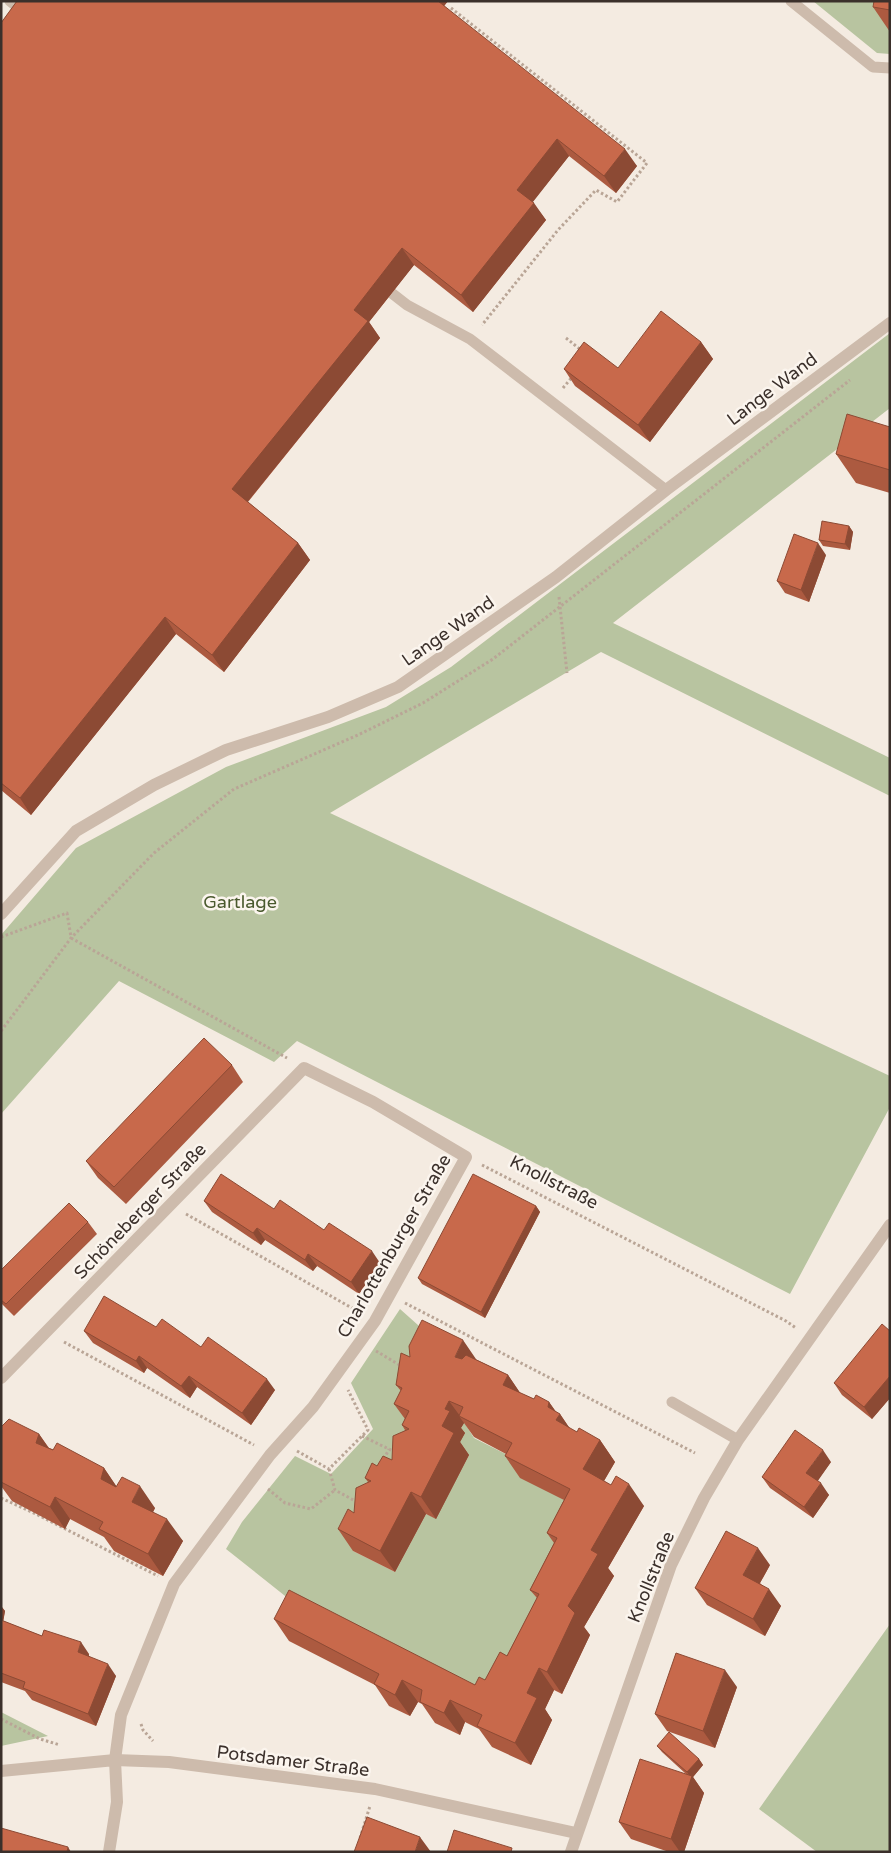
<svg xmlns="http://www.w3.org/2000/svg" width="891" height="1853" font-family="'Varela Round',sans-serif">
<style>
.green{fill:#b8c4a0}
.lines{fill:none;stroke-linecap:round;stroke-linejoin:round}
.path{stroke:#b9a596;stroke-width:3;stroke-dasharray:2.5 2.5;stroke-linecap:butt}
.service{stroke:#cdbbac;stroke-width:11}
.minor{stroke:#cdbbac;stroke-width:12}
.tertiary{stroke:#cdbbac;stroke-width:12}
.wall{fill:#ac5a40}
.shaded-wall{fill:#8c4a34}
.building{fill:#c8694b;stroke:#8c4a34}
.labels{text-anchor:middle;stroke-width:5;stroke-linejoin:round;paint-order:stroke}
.street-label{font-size:18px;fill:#3b302b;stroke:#fbf5ee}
.park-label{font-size:18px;fill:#4a5a2e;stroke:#fbf5ee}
</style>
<rect width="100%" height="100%" fill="#f4ebe1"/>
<path class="green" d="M813,1H890V54L877,53Z
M890,333V408L613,623L890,758V796L601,652L330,813L890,1076V1107L790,1294L297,1041L274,1062L119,981L1,1114V935L76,848L226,767L386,707L451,667Z
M400,1309L437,1342L418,1410L353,1551L395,1572L426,1514L436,1518L469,1455L457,1448L460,1431L464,1422L474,1438L527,1465L585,1511L501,1702L304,1611L226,1549L242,1522L295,1456L331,1474L373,1429L351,1383Z
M890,1624V1852H817L759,1809Z
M1,1712L48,1736L1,1746Z"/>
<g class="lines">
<path class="path" d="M451,8L647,163L617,202L596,190L558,230L482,325
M566,338L581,350
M563,388L573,376
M559,597L567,673
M1,937L67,913L71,937
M71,938L287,1058
M1,1031L71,938L154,853L234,789L358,735L423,703L493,659L850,380
M482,1165L786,1321L796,1328
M186,1214L359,1312
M405,1303L695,1453
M64,1342L254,1445
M376,1351L403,1367
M362,1436L395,1452
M297,1451L329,1469L368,1430L348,1390
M384,1459L389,1449
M329,1469L335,1490L357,1502
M268,1489L285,1503L311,1509L335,1490
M1,1498L36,1514L158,1576
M1,1719L40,1739L60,1745
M141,1724L143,1730L153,1741
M360,1838L370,1806"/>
<path class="service" d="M10,1L25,13
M791,1L873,67L890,68
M380,284L407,305L470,339L666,490
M672,1402L738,1440"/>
<path class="minor" d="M1,914L76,831L154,785L226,750L328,717L398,687L556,577L666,490L890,323
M1,1378L304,1068L373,1102L466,1157L375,1321L313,1407L270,1455L174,1584L121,1715L115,1760L117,1802L109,1852
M1,1771L115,1760L169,1762L375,1789L576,1833"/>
<path class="tertiary" d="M571,1852L671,1565L704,1498L738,1440L890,1225"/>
</g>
<path class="wall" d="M17,1H448L444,6L637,166L616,193L569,156L532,202L546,220L473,312L414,265L369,322L380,338L248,502L298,543L310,560L224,672L176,634L31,815L1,790V23Z
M890,1V32L873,7Z
M701,342L713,359L650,442L575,386L564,369L618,368Z
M890,427V493L856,483L836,454Z
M849,526L853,532L850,550L823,546L819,540Z
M826,555L809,602L785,593L777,581Z
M232,1065L243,1082L126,1204L98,1178L86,1161Z
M204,1201L274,1209L324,1230L380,1263L359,1294L317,1266L313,1271L265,1240L261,1245L212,1212Z
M536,1206L540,1212L485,1318L422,1284L418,1278Z
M88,1222L97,1234L14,1316L1,1303V1270Z
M156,1327L201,1347L275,1390L251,1425L197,1387L190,1398L147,1368L144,1373L93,1343L84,1331Z
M890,1331V1398L872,1419L842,1395L834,1383Z
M410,1357L477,1360L508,1375L520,1393L534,1399L549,1402L556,1412L560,1414L570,1429L577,1432L600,1440L615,1462L604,1481L644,1506L608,1568L614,1576L584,1627L590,1635L562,1694L554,1690L545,1709L552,1720L531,1765L492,1747L479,1729L465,1722L460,1735L435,1723L422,1704L418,1702L410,1716L389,1706L375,1685L289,1641L274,1619L475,1685L485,1680L507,1656L537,1598L530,1590L554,1543L547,1533L564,1500L520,1478L505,1456L506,1454L474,1437L464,1423L461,1428L465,1433L460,1442L469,1455L436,1519L426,1514L395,1572L353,1551L338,1529L354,1513L368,1482L365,1478L377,1466L392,1460L405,1430L402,1425L405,1419L394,1404L401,1391L396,1385Z
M1,1427L39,1434L49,1448L104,1468L116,1486L155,1508L153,1512L183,1541L163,1576L114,1551L104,1537L70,1519L65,1529L12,1501L1,1486Z
M831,1462L817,1481L829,1495L813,1518L770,1488L762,1477Z
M770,1565L760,1583L781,1606L765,1636L707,1605L695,1588Z
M1,1606L5,1611L3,1621L89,1654V1656L116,1676L96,1726L32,1700L25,1691L1,1682Z
M737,1687L715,1748L667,1731L655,1714Z
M657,1746L699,1759L703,1765L693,1777L704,1793L684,1852H669L631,1839L619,1822L686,1774L662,1752Z"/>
<path class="shaded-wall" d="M434,1H448L440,11Z
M557,139L569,156L529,207L517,190Z
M625,149L637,166L616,193L604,176Z
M534,203L546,220L473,312L461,295Z
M402,248L414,265L369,322L380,338L244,506L232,489L354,310Z
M701,342L713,359L650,442L638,425Z
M849,526L853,532L850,550L845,544Z
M298,543L310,560L224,672L212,655Z
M818,543L826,555L809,602L801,590Z
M165,617L176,634L31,815L20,798Z
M536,1206L540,1212L485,1318L481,1312Z
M257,1228L265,1240L261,1245L253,1233Z
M372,1251L380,1263L359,1294L351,1282Z
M308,1254L317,1266L313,1271L305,1260Z
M463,1340L478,1362L471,1378L455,1357Z
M139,1356L147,1368L144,1373L136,1361Z
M508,1375L523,1397L503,1385Z
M189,1376L197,1387L190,1398L181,1386Z
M890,1376V1398L872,1419L864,1407Z
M267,1379L275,1390L251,1425L242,1413Z
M449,1401L460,1416H459L464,1423L461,1428L465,1433L460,1442L469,1455L436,1519L421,1497L442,1426L445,1409Z
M549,1402L559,1416L560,1414L575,1436L556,1420L548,1407Z
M39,1434L54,1456L36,1443Z
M600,1440L615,1462L598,1491L583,1469Z
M823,1450L831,1462L815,1485L806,1473Z
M104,1468L119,1490L101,1479Z
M821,1483L829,1495L813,1518L804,1507Z
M629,1484L644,1506L608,1568L614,1576L584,1627L590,1635L562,1694L547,1672L568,1606L591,1550Z
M140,1486L155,1508L147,1524L132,1502Z
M411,1492L426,1514L395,1572L380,1551Z
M55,1497L70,1519L65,1529L50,1507Z
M167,1519L183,1541L163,1576L148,1554Z
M758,1548L770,1565L755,1592L743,1575Z
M769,1589L781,1606L765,1636L753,1619Z
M1,1606L5,1611L2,1629L1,1628Z
M81,1642L89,1654L87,1664L78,1652Z
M108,1664L116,1676L96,1726L88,1714Z
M539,1668L554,1690L545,1709L552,1720L531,1765L515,1743L527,1693Z
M725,1670L737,1687L715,1748L703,1731Z
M402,1680L418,1702L410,1716L395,1695Z
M450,1700L465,1722L460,1735L444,1713Z
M699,1759L703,1765L693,1777L704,1793L684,1852H680L671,1839L691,1778L687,1772Z
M420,1837L431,1852H415Z
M68,1847L71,1852H67Z"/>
<path class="building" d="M17,1H438L625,149L604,176L557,139L517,190L534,203L461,295L402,248L354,310L368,321L232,489L298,543L212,655L165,617L20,798L1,783V23Z
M874,1H890V10L873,7Z
M661,311L701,342L638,425L564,369L584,342L618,368Z
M847,414L890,427V470L836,454Z
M822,521L849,526L845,544L819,540Z
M794,534L818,543L801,590L777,581Z
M204,1038L232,1065L114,1187L86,1161Z
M221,1174L274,1209L280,1200L324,1230L329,1223L372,1251L351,1282L308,1254L305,1260L257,1228L253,1233L204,1201Z
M473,1174L536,1206L481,1312L418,1278Z
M69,1203L88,1222L6,1304L1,1300V1270Z
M104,1296L156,1327L162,1319L201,1347L208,1337L267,1379L242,1413L189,1376L181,1386L139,1356L136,1361L84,1331Z
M422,1320L463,1340L455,1357L462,1359L466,1355L508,1375L503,1385L534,1399L536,1395L549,1402L548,1407L560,1414L556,1420L577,1432L579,1428L600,1440L583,1469L611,1485L616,1476L629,1484L591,1550L598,1554L568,1606L575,1613L547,1672L539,1668L527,1693L537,1698L515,1743L477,1726L482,1715L450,1700L444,1713L420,1702L422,1690L402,1680L395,1695L374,1684L379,1674L274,1619L289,1590L475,1685L479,1677L485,1680L500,1652L507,1656L539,1594L530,1590L557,1538L547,1533L570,1489L505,1456L512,1443L459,1416L463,1407L449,1401L445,1409L450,1411L442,1426L454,1433L421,1497L411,1492L380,1551L338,1529L348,1509L354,1513L356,1488L371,1481L365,1478L372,1463L377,1466L383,1456L392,1460L393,1436L409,1429L402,1425L409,1411L394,1404L402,1388L396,1385L401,1353L410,1357L409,1346Z
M882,1324L890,1331V1376L864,1407L834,1383Z
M9,1419L39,1434L36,1443L53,1450L57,1443L104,1468L101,1479L116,1487L122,1477L140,1486L132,1502L167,1519L148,1554L99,1529L103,1522L55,1497L50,1507L1,1482V1427Z
M795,1430L823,1450L806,1473L821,1483L804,1507L762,1477Z
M726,1531L758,1548L743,1575L769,1589L753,1619L695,1588Z
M1,1620L42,1636L44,1630L81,1642L78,1652L108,1664L88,1714L23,1688L25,1682L1,1673Z
M676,1653L725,1670L703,1731L655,1714Z
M669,1732L699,1759L687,1772L657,1746Z
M640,1759L692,1776L671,1839L619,1822Z
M367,1817L420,1837L415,1852H354Z
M1,1828L68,1847L67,1852H1Z
M454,1830L512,1848L511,1852H447Z"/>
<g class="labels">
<g class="street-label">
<text transform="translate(772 389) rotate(-37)" y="6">Lange Wand</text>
<text transform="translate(448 631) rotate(-35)" y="6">Lange Wand</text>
<text transform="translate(554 1182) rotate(27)" y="6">Knollstraße</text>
<text transform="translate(140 1211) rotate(-46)" y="6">Schöneberger Straße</text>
<text transform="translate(394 1246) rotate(-60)" y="6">Charlottenburger Straße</text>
<text transform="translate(651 1577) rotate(-68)" y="6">Knollstraße</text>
<text transform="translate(293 1761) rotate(7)" y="6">Potsdamer Straße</text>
</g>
<g class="park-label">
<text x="240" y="908">Gartlage</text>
</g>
</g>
<rect width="891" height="1853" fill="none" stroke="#3b302b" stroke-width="5"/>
</svg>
